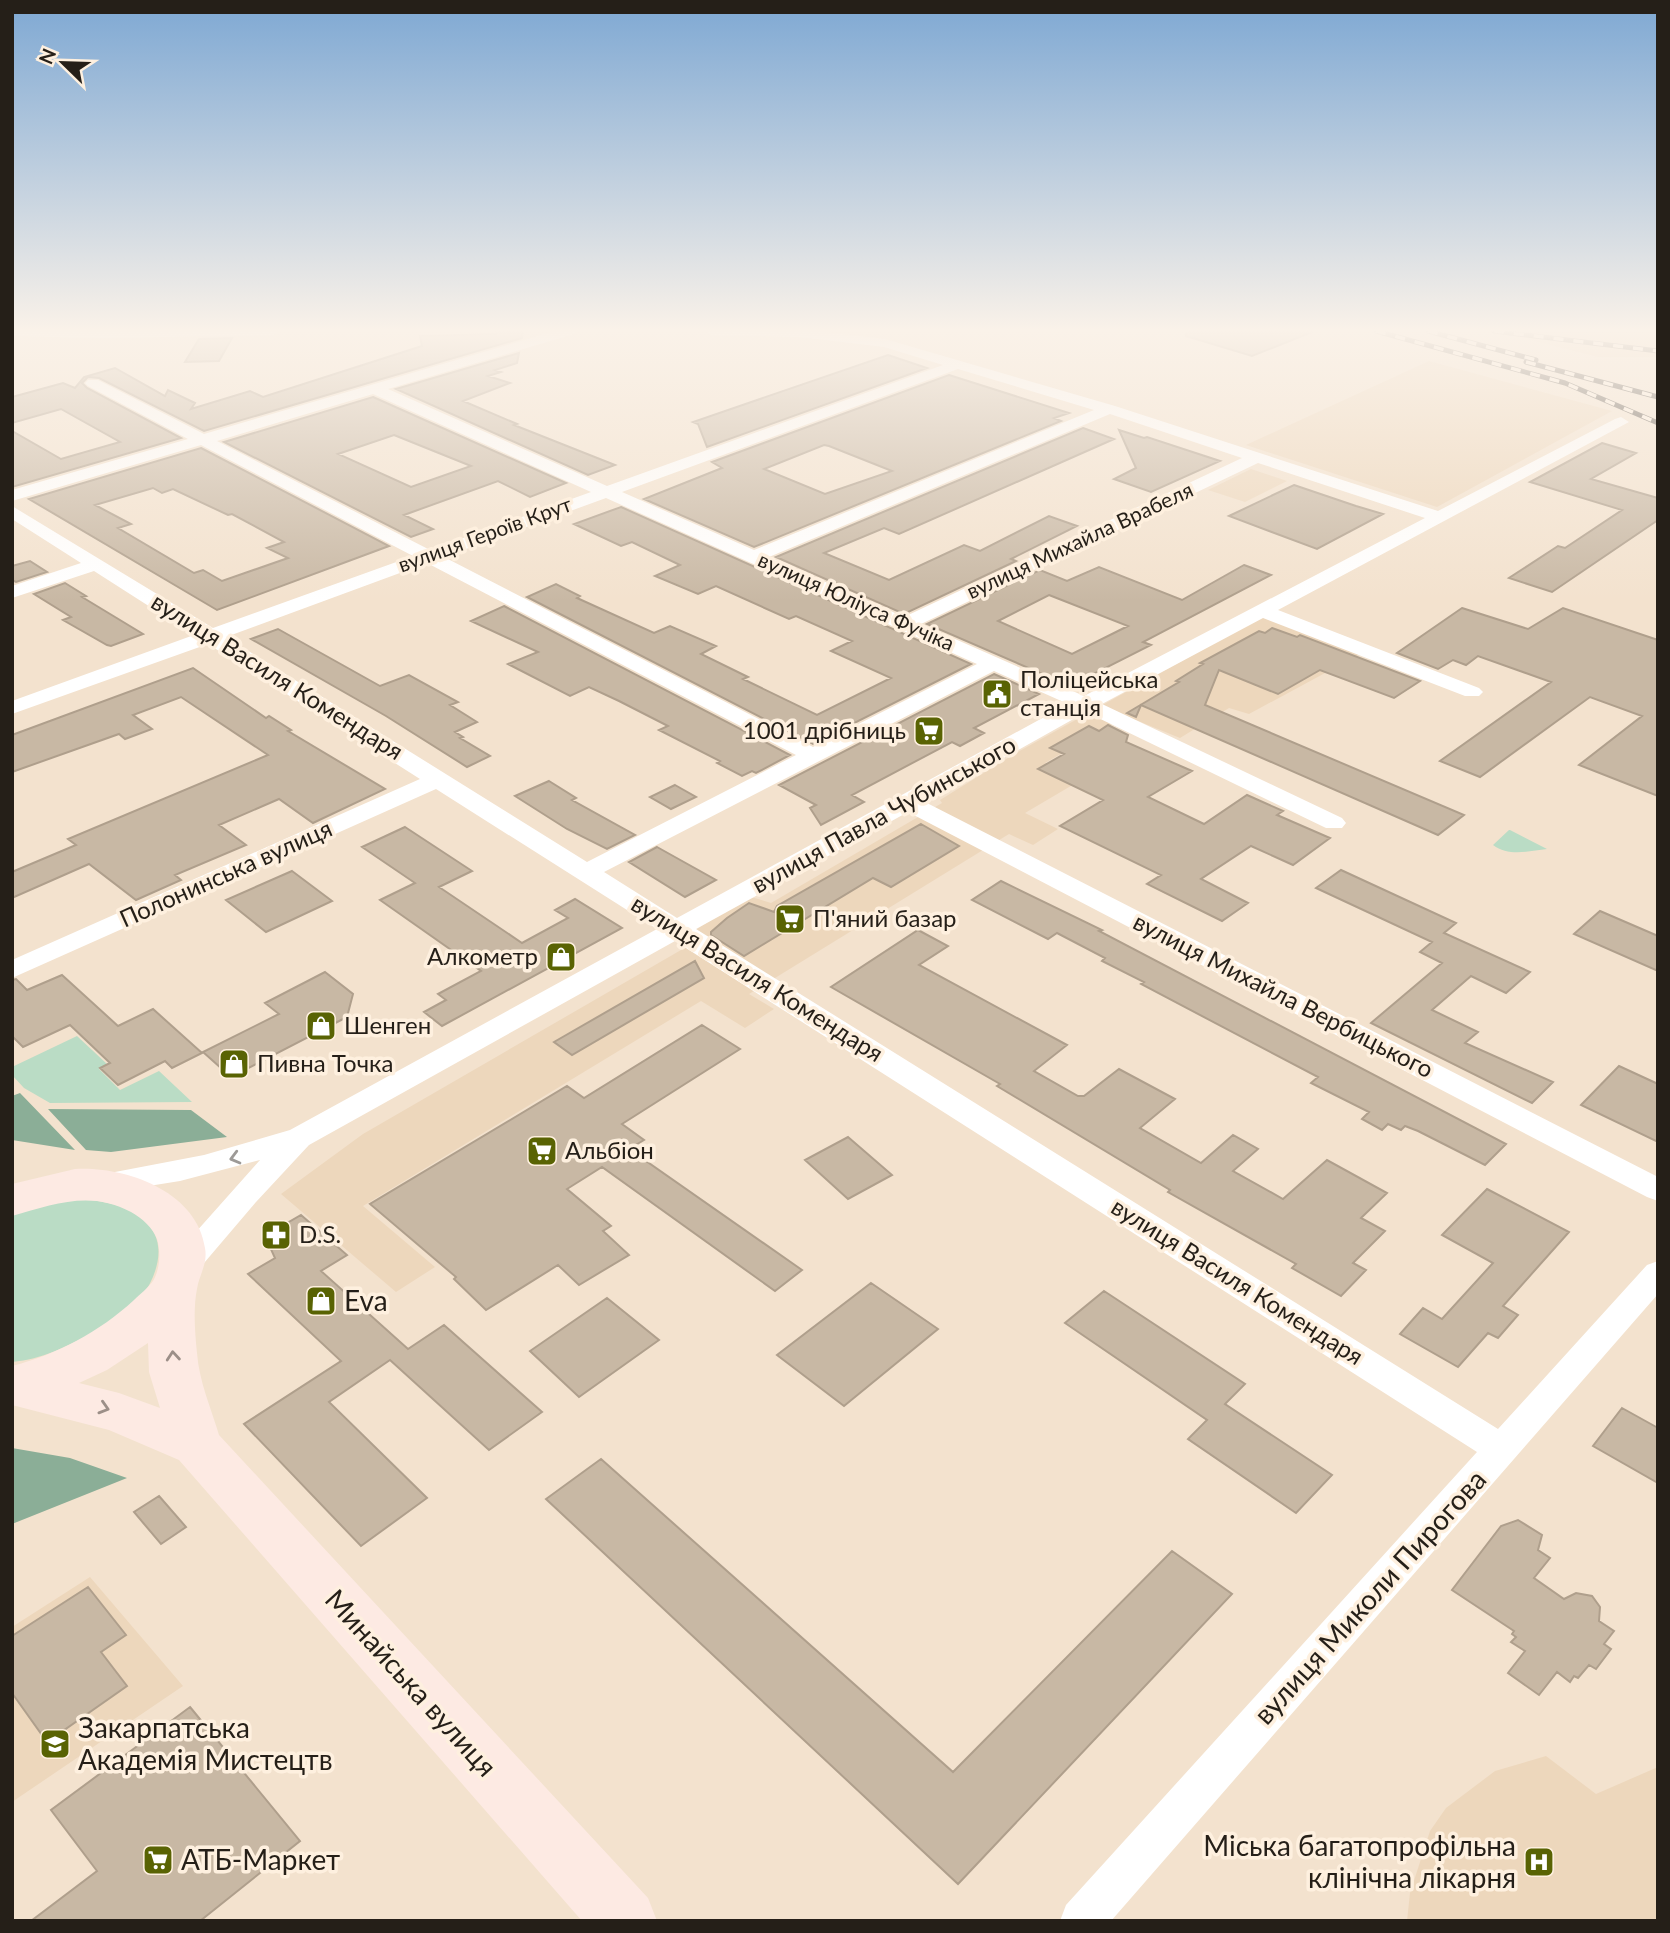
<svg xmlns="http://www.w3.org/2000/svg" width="1670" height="1933" font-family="Lato,sans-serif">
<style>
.built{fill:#edd7bc}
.green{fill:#badcc5}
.forest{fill:#8bae97}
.building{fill:#c8b8a4;stroke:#af9f8c;stroke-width:2;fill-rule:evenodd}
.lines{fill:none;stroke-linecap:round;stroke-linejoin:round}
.minor{fill:#fff;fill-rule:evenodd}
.secondary{fill:#fdeae3;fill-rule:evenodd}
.rail-casing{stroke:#51483f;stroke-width:5}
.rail{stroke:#fef0df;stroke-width:3.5;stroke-dasharray:10;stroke-linecap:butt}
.oneway{stroke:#9d9a97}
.oneway2{stroke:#9c8f88}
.labels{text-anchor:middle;stroke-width:7;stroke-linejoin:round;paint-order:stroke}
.far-street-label{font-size:21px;fill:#251f18;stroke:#fef0df}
.street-label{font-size:24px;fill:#251f18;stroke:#fef0df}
.poi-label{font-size:24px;fill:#251f18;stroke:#fef0df;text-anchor:start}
.near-poi-label{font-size:28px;fill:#251f18;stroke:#fef0df;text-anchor:start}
.near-street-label{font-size:28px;fill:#251f18;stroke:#fef0df}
</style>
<rect width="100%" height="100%" fill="#f3e2ce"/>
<path class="built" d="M1522,331H1658V357H1598L1527,339L1528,335Z
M1429,361L1612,411L1437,507L1246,445Z
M1251,469L1287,481L1245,502L1208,490Z
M1265,615L1364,652L1249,714L1229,708L1180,738L1126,716L1045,763L1081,780L1025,813L1058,829L1033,845L1009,834L749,994L774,1009L745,1028L701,1001L363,1206L435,1267L396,1292L281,1194L363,1134L681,950L697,929L748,896L771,903L942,803L940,800L1016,753Z
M90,1577L183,1686L12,1802V1627Z
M1546,1756L1596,1794L1658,1767V1921H1407L1410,1893L1430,1831L1446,1808L1495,1771Z"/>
<path class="green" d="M1509,830H1510L1547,849C1529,851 1509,857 1493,845Z
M77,1036L107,1064L99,1069L120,1090L159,1071L192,1102L50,1103L24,1088L12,1075V1067Z
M86,1199C106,1202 125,1205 141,1218C178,1245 149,1297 121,1319C113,1325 102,1329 93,1333C65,1347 43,1359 12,1362V1212L30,1206Z"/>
<path class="forest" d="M20,1093L75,1150L12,1140V1096Z
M48,1109L191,1110L227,1137L111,1152L86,1150Z
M12,1448L70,1458L127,1478L12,1524Z"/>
<path class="building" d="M496,331H523L522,338L204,431L99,378L88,377L82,383L87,388L181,438L12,487V431L61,459L120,442L61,409L12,423V397L63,383L75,388L84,377L115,368L165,396L168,390L195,403L191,409L250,391L263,397L422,346L420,336L496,334Z
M1187,331H1312V332L1252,356L1186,336Z
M232,338L219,361L185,362L199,339Z
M519,353L517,363L495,370L501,372L488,376L510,383L463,401L517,424L514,425L615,465L588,475L396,389Z
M888,355L927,368L707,447L698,424L693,422Z
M949,375L1069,413L1054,418L1061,421L754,547L644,499L722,468L712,462ZM824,445L829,446L892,471L825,494L764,469Z
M373,397L566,483L530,497L498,481L404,515L433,529L411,537L224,442ZM394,435L471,466L411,487L338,454Z
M1083,428L1114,439L899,534L884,528L824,553L889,580L964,545L980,551L1049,516L1077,526L1011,559L1016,561L904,614L776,557Z
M1119,430L1144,438L1147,437L1220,461L1151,492L1114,479L1136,468Z
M1602,443L1636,453L1591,479L1658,498V520L1552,592L1509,578L1558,546L1565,548L1622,510L1530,482Z
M201,448L389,546L217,610L29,499ZM153,488L162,493L173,489L228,515L232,514L284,542L267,548L288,558L222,581L203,570L194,573L118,528L131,524L95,505Z
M1294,485L1356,506L1383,514L1317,549L1229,516Z
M621,507L971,664L813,744L527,597L556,584L580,596L577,598L654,633L670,626L716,646L701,654L748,677L743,679L817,715L891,678L831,651L852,641L796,616L789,619L716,586L698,594L655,576L680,565L632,542L621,546L574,524Z
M30,561L47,572L16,582L12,580V566Z
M1244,565L1271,575L1143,642L1151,645L1070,686L927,624L1040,570L1067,581L1099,567L1182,600ZM1049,595L1128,626L1072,654L998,621Z
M65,583L86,596L82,597L143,634L111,646L107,645L63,620L71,617L34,594Z
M504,606L790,755L756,773L752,771L742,776L717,763L720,761L659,730L668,726L619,701L589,687L570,696L508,664L538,652L471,621Z
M1462,608L1528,629L1563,608L1658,640V796L1579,765L1642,716L1590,697L1480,777L1440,761L1551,682L1478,656L1466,665L1453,660L1438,669L1397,653Z
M1272,628L1297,637L1300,635L1420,681L1394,698L1320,670L1278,694L1219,670L1205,705L1464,815L1438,835L1141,705L1136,717L1127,713L1179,682L1176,681L1203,664L1200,663L1259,631L1265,633Z
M278,629L380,686L409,675L458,702L450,705L477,722L455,732L463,737L460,738L490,756L467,767L386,716L251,639Z
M193,668L266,718L269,716L291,730L288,731L385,789L313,823L279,799L219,825L246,845L175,875L181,880L136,900L89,864L12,898V872L76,845L68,839L268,755L181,697L133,715L152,729L125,739L119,734L12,772V735Z
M994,674L1039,694L974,728L984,733L960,746L952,742L852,795L864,802L821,825L810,808L816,805L779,785Z
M1108,725L1128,735L1126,742L1192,771L1148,797L1204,824L1247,795L1283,811L1277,815L1330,838L1293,865L1251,846L1201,879L1248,903L1222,921L1147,884L1161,875L1060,826L1103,800L1038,769L1064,754L1050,748L1089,726L1099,731Z
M549,781L576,798L572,800L635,835L607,849L567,829L515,796Z
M675,785L696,797L671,809L650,797Z
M921,824L959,846L891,887L873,878L744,956L711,935V932L727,918L749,903L774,912L777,906Z
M405,827L472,871L439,887L522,943L568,918L555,910L575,899L622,928L442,1026L424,1012L446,1000L438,994L481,971L380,900L415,883L362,847Z
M657,847L716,880L685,897L629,862Z
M1341,870L1456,923L1444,933L1530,972L1506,993L1471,976L1432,1010L1478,1032L1465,1043L1553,1082L1532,1103L1371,1023L1442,963L1420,952L1432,942L1316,888Z
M292,871L332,901L266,932L226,900Z
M1001,881L1102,930L1099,931L1506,1144L1485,1165L1418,1131L1405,1126L1401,1130L1388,1124L1382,1130L1362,1119L1369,1112L1311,1083L1318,1077L1141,984L1144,982L1102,961L1105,958L1057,933L1048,939L972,900Z
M1600,911L1658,936V971L1574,934Z
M918,930L948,946L919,965L1067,1045L1034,1071L1078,1096H1084L1119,1069L1175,1099L1140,1128L1201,1163L1233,1135L1258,1149L1233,1171L1283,1199L1327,1160L1387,1193L1361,1218L1385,1231L1353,1263L1366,1270L1341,1296L1292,1268L1296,1264L1168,1192L1170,1190L997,1086L1000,1084L831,987Z
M695,961L704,978L572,1055L554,1042Z
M325,972L353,994L347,1017L231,1077L203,1052L279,1014L265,1003Z
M62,975L118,1026L153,1009L202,1053L172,1068L165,1061L118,1085L100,1068L110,1063L70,1025L23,1047L12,1036V980L16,979L27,990Z
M702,1025L740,1049L622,1124L644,1140L629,1149L802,1270L775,1291L602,1167L567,1189L611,1226L603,1231L629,1255L579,1285L558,1265L486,1310L454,1279L456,1277L370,1204L567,1086L584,1098Z
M1619,1066L1658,1084V1142L1581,1105Z
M848,1137L892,1175L848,1199L805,1160Z
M1487,1189L1569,1232L1503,1306L1518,1315L1498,1338L1488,1333L1458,1367L1400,1334L1423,1308L1442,1319L1493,1263L1442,1235Z
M301,1215L347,1255L321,1271L408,1349L444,1325L542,1412L489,1450L390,1360L329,1402L427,1498L361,1546L244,1424L341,1361L248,1274L275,1258L265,1236Z
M871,1283L938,1329L844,1406L777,1355Z
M1104,1291L1245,1384L1225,1404L1332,1475L1296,1513L1188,1439L1207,1420L1065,1323Z
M607,1298L659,1340L579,1397L530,1351Z
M1622,1408L1658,1428V1483L1593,1446Z
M601,1459L953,1772L1172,1551L1232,1594L958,1884L546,1499Z
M159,1496L186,1527L161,1544L134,1512Z
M1518,1520L1542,1535L1538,1550L1550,1558L1534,1578L1564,1599L1576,1593L1592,1596L1600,1607L1599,1621L1614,1631L1604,1644L1611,1649L1596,1669L1589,1665L1578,1678L1574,1676L1570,1682L1557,1672L1539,1695L1508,1673L1525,1651L1511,1642L1516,1637L1512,1634L1514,1631L1452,1590L1501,1526Z
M88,1587L126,1635L101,1652L127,1686L47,1742L12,1693V1636Z
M190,1707L300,1841L200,1921H31L97,1871L51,1810Z"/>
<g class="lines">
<path class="minor" d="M12,331H280L273,335L102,338L12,336Z
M555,331H576L574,334L388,389L607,486L943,365L884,347L800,337L712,335L705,331H816L885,339L1115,406L1438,511L1615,419L1621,417L1629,422L1278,610L1479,688L1483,692L1479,696H1465L1263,618L1102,704L1342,818L1346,823L1342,828H1326L1086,712L925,802L1658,1177V1201L1647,1197L908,812L696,929L1498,1429L1647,1265L1658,1261V1294L1111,1921H1060L1066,1905L1477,1452L675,941L309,1145L256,1202L193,1276L182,1280L171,1276L166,1268L171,1260L260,1160L180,1181L105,1193L94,1190L90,1183L94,1176L204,1155L290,1130L657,929L436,789L12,978V960L420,779L208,644L12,714V701L194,635L94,571L12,598V586L81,563L12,519V506L213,628L413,556L201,445L12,501V490L188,439L88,386L85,383L88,380H98L204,434ZM958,369L1094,410L754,550L622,492ZM373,394L591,492L430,550L217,441ZM1110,414L1242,458L904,617L769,557ZM1258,463L1425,518L1084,696L921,624ZM606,498L977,664L813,747L444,557ZM427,563L796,755L587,862L226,637ZM994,671L1068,704L677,918L604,872Z"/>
<path class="secondary" d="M75,1169C125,1166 197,1191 205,1248C208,1264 199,1275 197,1289C193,1308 195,1334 197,1353C199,1381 211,1408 219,1435L648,1898L657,1921H582L179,1460L109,1430L12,1405V1366C58,1354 99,1332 134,1300C140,1294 148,1288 153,1281C160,1269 161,1252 157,1239C153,1228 142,1218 131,1212C91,1190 53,1204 12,1216V1184ZM148,1343L149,1372L160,1408L119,1393L79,1383L107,1370Z"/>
<g class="rail-casing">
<path id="rail" d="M1376,331L1565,383L1658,423
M1428,331L1536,360
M1494,331L1658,351
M1526,362L1658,397"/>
</g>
<use href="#rail" class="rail"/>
</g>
<defs><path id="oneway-chevron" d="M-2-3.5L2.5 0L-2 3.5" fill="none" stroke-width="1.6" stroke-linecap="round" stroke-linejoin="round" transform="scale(1.75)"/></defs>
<use class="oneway" href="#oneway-chevron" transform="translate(235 1158) rotate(165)"/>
<g class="oneway2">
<use href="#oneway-chevron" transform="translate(173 1356) rotate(-95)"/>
<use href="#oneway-chevron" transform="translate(104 1408) rotate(17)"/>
</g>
<linearGradient id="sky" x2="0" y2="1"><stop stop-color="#7ea8d3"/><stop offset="0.55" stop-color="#faf2e9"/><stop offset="1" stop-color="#faf2e9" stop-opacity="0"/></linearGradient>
<rect width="1670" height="601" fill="url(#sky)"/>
<defs>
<g id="civic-square" transform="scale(1.575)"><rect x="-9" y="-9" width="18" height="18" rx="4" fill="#596303" stroke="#fef0df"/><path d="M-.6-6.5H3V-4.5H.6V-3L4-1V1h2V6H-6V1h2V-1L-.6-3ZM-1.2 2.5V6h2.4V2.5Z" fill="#fff"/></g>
<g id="supermarket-square" transform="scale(1.575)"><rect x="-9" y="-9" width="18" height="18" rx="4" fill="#596303" stroke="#fef0df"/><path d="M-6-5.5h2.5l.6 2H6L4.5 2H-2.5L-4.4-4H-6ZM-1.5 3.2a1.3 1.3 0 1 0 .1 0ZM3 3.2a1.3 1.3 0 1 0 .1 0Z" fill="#fff"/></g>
<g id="shop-square" transform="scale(1.575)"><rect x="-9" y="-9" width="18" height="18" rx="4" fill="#596303" stroke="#fef0df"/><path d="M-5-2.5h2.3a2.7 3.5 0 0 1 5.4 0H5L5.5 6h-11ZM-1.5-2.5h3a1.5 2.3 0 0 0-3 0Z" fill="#fff"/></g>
<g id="pharmacy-square" transform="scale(1.575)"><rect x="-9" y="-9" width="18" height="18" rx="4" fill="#596303" stroke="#fef0df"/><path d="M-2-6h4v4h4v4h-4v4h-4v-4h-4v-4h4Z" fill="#fff"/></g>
<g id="university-square" transform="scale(1.575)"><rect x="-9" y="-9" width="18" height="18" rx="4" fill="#596303" stroke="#fef0df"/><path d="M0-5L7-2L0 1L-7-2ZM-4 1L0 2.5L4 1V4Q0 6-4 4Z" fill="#fff"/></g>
<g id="hospital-square" transform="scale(1.575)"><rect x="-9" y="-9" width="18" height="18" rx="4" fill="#596303" stroke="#fef0df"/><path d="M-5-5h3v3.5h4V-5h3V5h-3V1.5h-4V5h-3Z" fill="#fff"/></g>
</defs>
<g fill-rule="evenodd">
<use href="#civic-square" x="997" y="694"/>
<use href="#supermarket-square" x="929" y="731"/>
<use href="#supermarket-square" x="790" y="919"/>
<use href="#shop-square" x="561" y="957"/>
<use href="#shop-square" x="321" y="1026"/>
<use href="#shop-square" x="234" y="1064"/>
<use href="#supermarket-square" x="542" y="1151"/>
<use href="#pharmacy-square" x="276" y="1235"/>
<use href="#shop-square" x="321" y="1301"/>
<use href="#university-square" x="55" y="1744"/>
<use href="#supermarket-square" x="158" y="1860"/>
<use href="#hospital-square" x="1539" y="1862"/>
</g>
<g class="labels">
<g class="far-street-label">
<text transform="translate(485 535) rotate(-20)" y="7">вулиця Героїв Крут</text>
<text transform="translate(1080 541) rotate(-25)" y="7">вулиця Михайла Врабеля</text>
<text transform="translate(856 602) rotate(24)" y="7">вулиця Юліуса Фучіка</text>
</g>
<g class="street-label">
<text transform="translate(277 677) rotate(32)" y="8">вулиця Василя Комендаря</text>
<text transform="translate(884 815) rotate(-29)" y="8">вулиця Павла Чубинського</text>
<text transform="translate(226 874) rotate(-24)" y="8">Полонинська вулиця</text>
<text transform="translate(757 979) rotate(32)" y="8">вулиця Василя Комендаря</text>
<text transform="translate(1283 996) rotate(27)" y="8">вулиця Михайла Вербицького</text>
<text transform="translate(1237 1282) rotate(32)" y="8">вулиця Василя Комендаря</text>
</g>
<g class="poi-label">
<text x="1020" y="688">Поліцейська<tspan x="1020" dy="28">станція</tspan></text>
<text x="906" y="739" text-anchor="end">1001 дрібниць</text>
<text x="813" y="927">П'яний базар</text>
<text x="538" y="965" text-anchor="end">Алкометр</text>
<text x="344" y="1034">Шенген</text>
<text x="257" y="1072">Пивна Точка</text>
<text x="565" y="1159">Альбіон</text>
<text x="299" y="1243">D.S.</text>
</g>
<g class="near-poi-label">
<text x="344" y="1311">Eva</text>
<text x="78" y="1738">Закарпатська<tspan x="78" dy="32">Академія Мистецтв</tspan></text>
<text x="1516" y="1856" text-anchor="end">Міська багатопрофільна<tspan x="1516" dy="32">клінічна лікарня</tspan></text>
<text x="181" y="1870">АТБ-Маркет</text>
</g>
<g class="near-street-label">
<text transform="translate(1370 1597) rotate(-48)" y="10">вулиця Миколи Пирогова</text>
<text transform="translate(411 1683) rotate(48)" y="10">Минайська вулиця</text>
</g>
</g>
<rect width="1670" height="1933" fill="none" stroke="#251f18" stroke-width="28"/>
<g transform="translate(63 63) rotate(293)" stroke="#fef0df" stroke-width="5" paint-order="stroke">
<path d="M0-5L12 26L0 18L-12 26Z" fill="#251f18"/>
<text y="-10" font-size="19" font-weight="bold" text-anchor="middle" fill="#251f18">N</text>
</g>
</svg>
